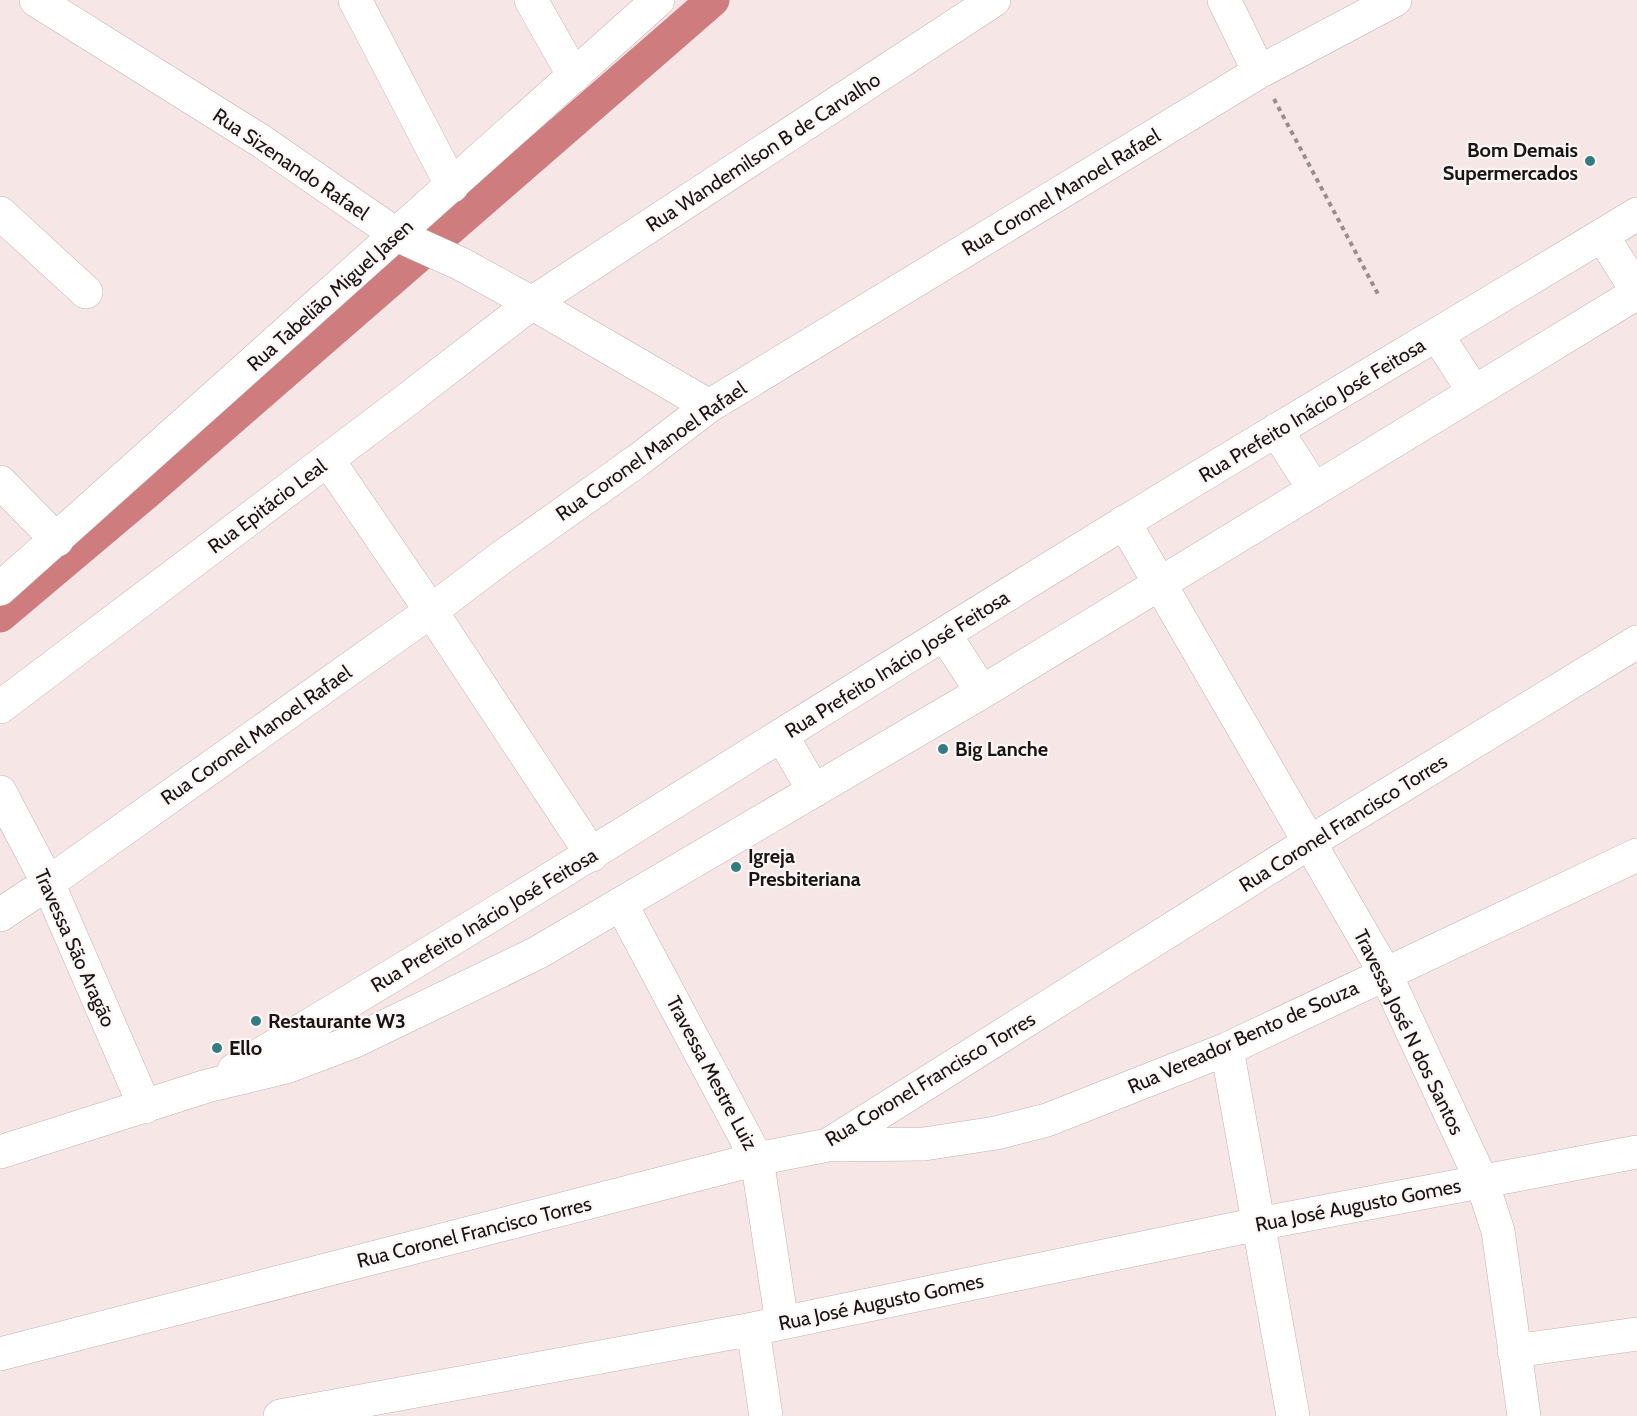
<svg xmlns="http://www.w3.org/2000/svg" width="1637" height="1416" font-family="Cabin,sans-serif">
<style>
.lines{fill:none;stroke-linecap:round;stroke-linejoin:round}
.canal{stroke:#ce7c7d;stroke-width:33}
.street-casing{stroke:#c2b2b2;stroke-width:34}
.secondary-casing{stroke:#c2b2b2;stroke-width:34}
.path{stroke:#998d8d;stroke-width:4;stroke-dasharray:4.5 4.5;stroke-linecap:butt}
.street{stroke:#fff;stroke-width:33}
.secondary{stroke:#fff;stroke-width:33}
.poi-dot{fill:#337c7f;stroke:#fdf6f6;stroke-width:2}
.labels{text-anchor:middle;stroke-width:4.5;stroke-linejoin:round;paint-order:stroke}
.poi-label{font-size:20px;font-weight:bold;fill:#1a1414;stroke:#fdf6f6;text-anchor:start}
.street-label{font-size:20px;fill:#1a1414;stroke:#fdf6f6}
</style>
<rect width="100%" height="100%" fill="#f7e6e6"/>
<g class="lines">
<path class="canal" d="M0,616L145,494L713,0"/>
<g class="street-casing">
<path id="street" d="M36,0L261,141L397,235L461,264L532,303L709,406
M355,0L452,186
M531,0L574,76
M1224,0L1259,72
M0,213L86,292
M328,460L431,611L592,855
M0,482L57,540
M1124,522L1385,973L1482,1182L1498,1231L1524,1416
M0,589L658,0
M0,707L404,402L532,303L994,0
M0,792L48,883L145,1107
M621,904L757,1159L782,1323
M0,915L48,883L431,611L502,557L637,461L709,406L1259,72L1395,0
M1227,1049L1293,1416
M828,1145L924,1144L996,1133L1047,1120L1227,1049L1637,855
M753,1329L766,1416
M1514,1351L1637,1334
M0,1354L757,1159L828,1145L1310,842L1637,642
M280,1416L753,1329L1258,1224L1637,1152"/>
</g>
<g class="secondary-casing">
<path id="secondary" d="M1602,235L1637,291
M1437,335L1474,392
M1276,430L1314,489
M945,635L982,692
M782,736L814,791
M234,1070C535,893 829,703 1127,521C1296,417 1468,317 1637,214
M0,1152L207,1086L286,1067L355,1041L537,953L982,692L1637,293"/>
</g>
<path class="path" d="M1274,99L1379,296"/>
<use href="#street" class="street"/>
<use href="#secondary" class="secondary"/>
</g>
<g class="poi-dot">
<circle cx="1590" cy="161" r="6"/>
<circle cx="943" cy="749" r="6"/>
<circle cx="736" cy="867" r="6"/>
<circle cx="256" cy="1021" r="6"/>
<circle cx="217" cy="1048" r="6"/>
</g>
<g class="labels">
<g class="poi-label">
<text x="1578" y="157" text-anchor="end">Bom Demais<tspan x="1578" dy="23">Supermercados</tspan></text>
<text x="955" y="756">Big Lanche</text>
<text x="748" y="863">Igreja<tspan x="748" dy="23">Presbiteriana</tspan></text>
<text x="268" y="1028">Restaurante W3</text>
<text x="229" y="1055">Ello</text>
</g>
<g class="street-label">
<text transform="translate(763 152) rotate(-33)" y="7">Rua Wandemilson B de Carvalho</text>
<text transform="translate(291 164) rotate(34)" y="7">Rua Sizenando Rafael</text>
<text transform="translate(1061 192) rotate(-31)" y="7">Rua Coronel Manoel Rafael</text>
<text transform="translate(330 295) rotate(-42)" y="7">Rua Tabelião Miguel Jasen</text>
<text transform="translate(1312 410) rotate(-31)" y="7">Rua Prefeito Inácio José Feitosa</text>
<text transform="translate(651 451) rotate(-35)" y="7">Rua Coronel Manoel Rafael</text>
<text transform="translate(267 506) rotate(-37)" y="7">Rua Epitácio Leal</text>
<text transform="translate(897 664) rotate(-32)" y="7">Rua Prefeito Inácio José Feitosa</text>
<text transform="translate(256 735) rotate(-35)" y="7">Rua Coronel Manoel Rafael</text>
<text transform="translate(1343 823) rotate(-32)" y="7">Rua Coronel Francisco Torres</text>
<text transform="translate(484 920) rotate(-31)" y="7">Rua Prefeito Inácio José Feitosa</text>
<text transform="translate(75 948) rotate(66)" y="7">Travessa São Aragão</text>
<text transform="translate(1409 1032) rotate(64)" y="7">Travessa José N dos Santos</text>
<text transform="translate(1243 1037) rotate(-24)" y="7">Rua Vereador Bento de Souza</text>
<text transform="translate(712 1073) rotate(62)" y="7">Travessa Mestre Luiz</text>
<text transform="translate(930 1079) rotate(-31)" y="7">Rua Coronel Francisco Torres</text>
<text transform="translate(1358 1205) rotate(-11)" y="7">Rua José Augusto Gomes</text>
<text transform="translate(474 1232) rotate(-14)" y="7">Rua Coronel Francisco Torres</text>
<text transform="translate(881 1302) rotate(-12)" y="7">Rua José Augusto Gomes</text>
</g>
</g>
</svg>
